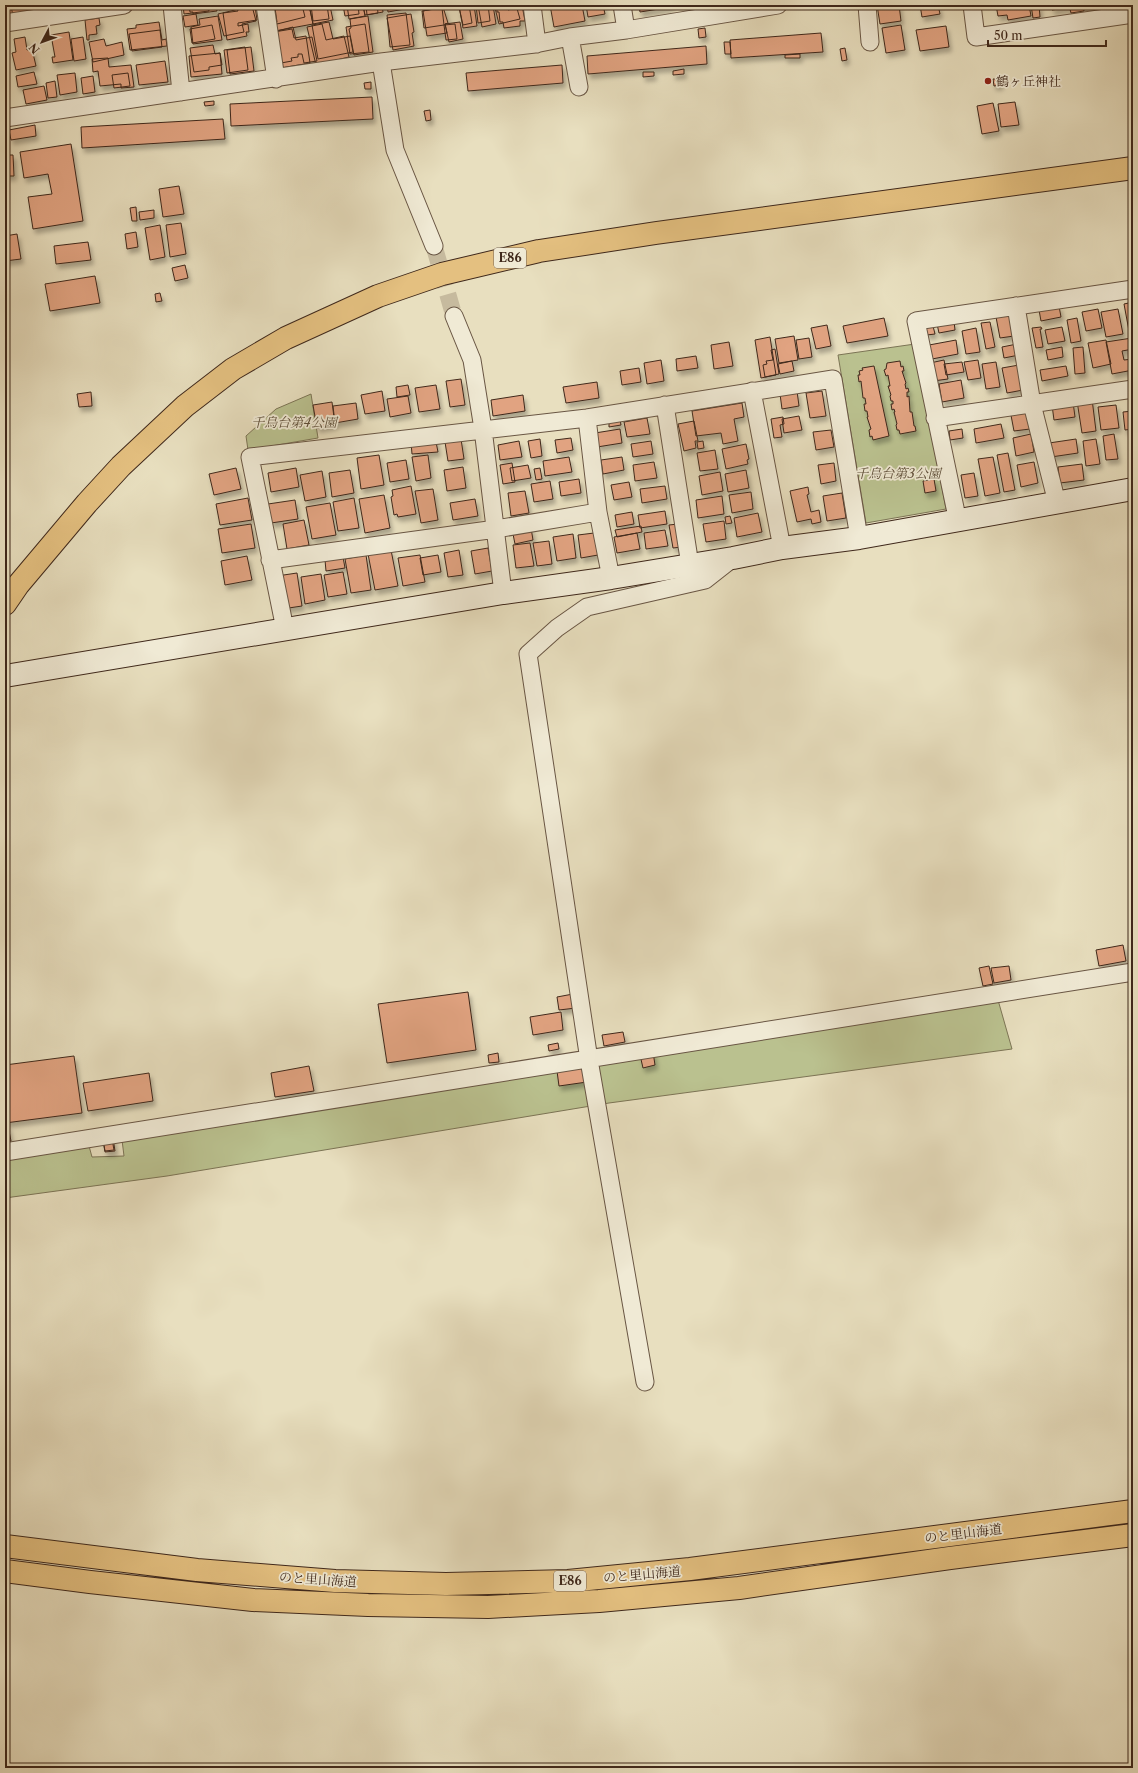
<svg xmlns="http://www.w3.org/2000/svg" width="1138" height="1773" font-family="'Libre Caslon Text','Noto Serif JP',serif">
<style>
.green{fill:#bac18f;stroke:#7c7455}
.building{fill:#e1a381;stroke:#3f281b;filter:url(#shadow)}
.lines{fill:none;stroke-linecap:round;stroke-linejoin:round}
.street-tunnel{stroke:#c6ba9e;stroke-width:17;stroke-dasharray:17 8;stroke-linecap:butt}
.street-casing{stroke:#695644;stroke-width:19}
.secondary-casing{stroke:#3f281b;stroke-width:24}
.highway-casing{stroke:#3f281b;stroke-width:24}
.street{stroke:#f0ead5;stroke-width:17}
.secondary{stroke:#f0ead5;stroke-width:22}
.highway{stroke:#e4c080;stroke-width:22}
.poi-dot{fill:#8f2418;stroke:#f0ead5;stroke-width:1.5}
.labels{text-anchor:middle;stroke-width:3.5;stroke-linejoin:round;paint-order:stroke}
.shield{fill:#f0ead5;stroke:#746253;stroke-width:1}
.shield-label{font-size:12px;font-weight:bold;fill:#3f281b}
.poi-label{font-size:13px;fill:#3f281b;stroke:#f0ead5;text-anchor:start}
.park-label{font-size:13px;font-style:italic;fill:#5e4e38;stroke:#f0ead5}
.street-label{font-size:13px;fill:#3f281b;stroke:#f0ead5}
</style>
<defs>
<filter id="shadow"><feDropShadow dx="2.5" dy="4.5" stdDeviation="2" flood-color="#0004"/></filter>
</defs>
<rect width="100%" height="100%" fill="#e8dfbf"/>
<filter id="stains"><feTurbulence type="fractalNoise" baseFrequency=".005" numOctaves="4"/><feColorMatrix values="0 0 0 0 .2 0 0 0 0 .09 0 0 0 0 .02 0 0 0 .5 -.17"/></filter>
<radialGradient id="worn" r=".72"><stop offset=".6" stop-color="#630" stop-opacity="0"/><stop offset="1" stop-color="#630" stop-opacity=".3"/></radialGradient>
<path class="green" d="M915,344L946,509L866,523L838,355Z
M311,394L318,438L248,450L246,436L276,409Z
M998,1000L1012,1049L609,1103L167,1176L5,1198V1160L89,1146L92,1157L124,1156L122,1140Z"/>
<path class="building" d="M7,5H30L31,12L8,15Z
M11,5H29L31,13L13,17Z
M183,5H208L209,11L184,14Z
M185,5H216L217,11L193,14V12H190L189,6H185Z
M218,5H246L247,6L219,10Z
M272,5H281L282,7L302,5L305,17L277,24Z
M291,5H296V7L309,5L313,24L275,31L274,22H277L275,8Z
M309,5H335L330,6L333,20L313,24Z
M311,5H327L329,19L313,21Z
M343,5H358L359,14L345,16Z
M347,5H363L365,16L349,19Z
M363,5H377L378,13L365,15Z
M366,5H382L383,12L367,15Z
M382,5H410L382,9Z
M387,5H416V7L388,12Z
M467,5H474L477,26L463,28L459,6Z
M469,5L472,23L463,25L459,7Z
M476,5H488L490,21L478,23Z
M478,5H493L496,24L482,27Z
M508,5H516L520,19L499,24L495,8Z
M522,5L525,21H520V26L504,28L503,22H500L499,12H497V9L507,7L508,10L512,9L511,7Z
M550,5H582L585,21L554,27Z
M586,5H603L605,14L588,17Z
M639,5H671L672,7L640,12Z
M877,5H899L901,21L880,24Z
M920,5H938L940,14L922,17Z
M996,5H1029L1031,16L1008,20L1007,15L998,16Z
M1031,5H1039L1040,17L1033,18Z
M1052,5H1081V6L1052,10Z
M1069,5H1083L1084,11L1071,13Z
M1083,5H1112L1084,9Z
M252,6L256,21L242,24L244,32L224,36L218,14Z
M255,6L257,20L238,23V26L248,24L249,32H246L247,36L227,40L223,13L238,11L237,8Z
M443,7L448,23L445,24L447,33L427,36L423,11Z
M442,8L444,25L424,28L422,11Z
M406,13L410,45L390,47L387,15Z
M196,14L198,25L185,27L183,16Z
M411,14L414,32L412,33L414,46L393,50L387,18Z
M218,16L222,40L193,44L191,27L200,25L199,19Z
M368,16L373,52L354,55L349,29L351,28L350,19Z
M99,18L100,25L96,26L97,34L89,35V40H87L85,20Z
M159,22L162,40L166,39L167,46L130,50L127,29L136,28V25Z
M329,22L333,39L350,36L353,52L318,59L312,25Z
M460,22L463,39L449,42L445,24Z
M322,24L326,40L344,36L349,57L316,65L307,27Z
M365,24L369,52L350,54L346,27Z
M455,24L457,39L446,40L444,25Z
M212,25L215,39L192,43L190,29Z
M901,25L905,50L886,53L882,28Z
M946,26L949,47L920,51L916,30Z
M293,27L296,40L312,37L317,61L304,63L302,54H298V57L291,58L292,61L281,63L277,31Z
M705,28L706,37L699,38L698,29Z
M292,29L294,38L306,36L310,63L281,68L274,32Z
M160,30L162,47L132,51L129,34Z
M69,32L73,60L53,63L52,57H55L51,35Z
M821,33L823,52L731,58L730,40Z
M25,37L27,50L32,49L36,66L16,70L12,53L16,52L14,39Z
M83,37L86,59L74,61L71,39Z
M104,39L106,46L122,42L124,55L93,62L89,42Z
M724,42H730L731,54H725Z
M213,45L215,54L220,53L222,65L209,67V70L194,72L190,48Z
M706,46L707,64L588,74L587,56Z
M245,47L248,70L227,73L224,50Z
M251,47L254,71L230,74L227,50Z
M845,48L847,60L842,61L840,49Z
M220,53L222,74L191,77L189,56Z
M800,54V58H785V55Z
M108,58L109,67L131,65L134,87L121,88V84L100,86L98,71L93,72L92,59Z
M165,61L168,82L139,85L136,65Z
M562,65L563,83L468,91L466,73Z
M684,69V74L673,75V71Z
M34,72L37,84L18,87L16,76Z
M643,72H654V76L643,77Z
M75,73L77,92L60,95L57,75Z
M128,73L130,86L114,88L112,75Z
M93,76L95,92L83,94L81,78Z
M993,79H1000L1001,85L994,86Z
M55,81L57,97L48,98L46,83Z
M371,82V89H365L364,83Z
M44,86L47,100L26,104L23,90Z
M372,97L373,119L231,126L230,104Z
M214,101V105L205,106L204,102Z
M1015,102L1019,125L1001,127L998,104Z
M993,103L999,131L982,134L977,106Z
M430,110L431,120L426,121L424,111Z
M223,119L225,139L82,148L81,127Z
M35,125L36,136L11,140L9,130Z
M71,144L83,221L33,229L28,197L52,194L48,174L24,178L20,152Z
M5,155H13L14,176H5Z
M179,186L184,214L163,217L159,189Z
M136,207L137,221H132L130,208Z
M154,210V218L140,220L139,212Z
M181,223L186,254L170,257L166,225Z
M160,225L165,257L150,260L145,228Z
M136,232L138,247L127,249L125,234Z
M17,234L21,259L5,261V236Z
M88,242L91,260L56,264L54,246Z
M185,265L188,278L175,281L172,268Z
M95,276L100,303L50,311L45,284Z
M160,293L162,301L156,302L155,294Z
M1133,302V330L1129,331L1124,304Z
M1059,306L1061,317L1041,321L1039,310Z
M1098,309L1102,328L1086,331L1082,312Z
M1118,309L1123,334L1106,337L1101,312Z
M1010,315L1014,336L1000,338L996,317Z
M884,318L888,336L847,343L843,326Z
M1077,318L1081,341L1071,343L1067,320Z
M954,321L955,330L939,333L937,324Z
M990,322L995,347L986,349L981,323Z
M827,325L831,346L816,349L811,328Z
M933,326L935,334L927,335L925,327Z
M1041,327L1042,329H1040L1043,347L1036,348L1032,328Z
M1062,327L1065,341L1048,344L1045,330Z
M976,328L980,352L966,354L962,331Z
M794,336L798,360L779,363L775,339Z
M770,337L776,375L761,378L755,340Z
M809,338L812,357L799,359L796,340Z
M1132,338L1133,349L1122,351L1124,360L1133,359V370L1112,374L1106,342Z
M956,340L958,354L932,359L929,345Z
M1106,340L1111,364L1093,368L1088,343Z
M729,342L733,366L714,369L711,345Z
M1017,344L1019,355L1004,358L1002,347Z
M1062,347L1063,357L1048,360L1046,350Z
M1083,347L1085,373L1075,374L1073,348Z
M775,349L779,374L765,377L763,365L767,364L766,361L773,360L771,350Z
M696,356L698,368L677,371L676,359Z
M661,360L664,381L647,384L644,363Z
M944,360L948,379L933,381L930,363Z
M978,360L981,378L968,380L964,362Z
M792,361L794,371L780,374L778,364Z
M900,361L901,367L903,366L904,371H902L906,383L905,384L906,389L908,388L909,392H907V397L909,396L910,412H912L914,426H915L916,431L900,434L899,430H897L896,425L897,424L894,412H895L894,409L892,410L891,404H893V401H891L890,396L891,395L888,386H890L888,375L886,376L884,370L886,369L887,363Z
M962,362L964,372L946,375L944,364Z
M996,362L1000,387L986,389L982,364Z
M1019,365L1023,390L1007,393L1002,368Z
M874,366L889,436L873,440L872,436L870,437L869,430L871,429L867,417H868L867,411H865L864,404H866L865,398H863L861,381L859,382L858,375H860L859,371L863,370L862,368Z
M1066,366L1068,376L1042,381L1040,370Z
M639,368L641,382L622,385L620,371Z
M461,379L465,405L450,407L446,381Z
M961,380L964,398L942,402L939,384Z
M597,382L599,398L566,403L563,387Z
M408,385L410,395L397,397L396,387Z
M436,385L440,409L419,412L415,388Z
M382,391L385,411L365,414L361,395Z
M797,391L799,406L782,409L780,394Z
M822,391L826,416L810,418L806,393Z
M91,392L92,406L79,407L77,394Z
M523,395L525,411L493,416L491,400Z
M408,396L411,413L390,417L387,399Z
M1092,399L1096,431L1082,433L1077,401Z
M332,402L335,425L317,428L313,405Z
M1073,402L1075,417L1054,420L1052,405Z
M356,403L358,419L335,423L333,406Z
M742,403L744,417L734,419L738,441L723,444L721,433L696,436L692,411Z
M1116,405L1119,428L1101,430L1098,407Z
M1026,407L1030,429L1014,431L1010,410Z
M1133,411V429L1125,430L1123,412Z
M619,415L621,425L609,427V423Z
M799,416L802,430L784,433L782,419Z
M783,417L784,424L780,425L782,437L774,438L771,419Z
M647,418L650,434L627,437L624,422Z
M694,421L698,441H695L696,448L684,451L678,424Z
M1001,424L1004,438L976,443L974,429Z
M620,429L622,443L597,447L595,433Z
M962,429L963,438L950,440L949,431Z
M831,430L834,447L816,450L813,432Z
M1031,434L1034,452L1016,456L1013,438Z
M1114,434L1118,459L1106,460L1103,436Z
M435,437L438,452L412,454L411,442Z
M571,438L573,450L557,453L555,440Z
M461,439L464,459L448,461L445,442Z
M540,439L542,456L531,458L528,441Z
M1076,439L1078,453L1051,457L1049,443Z
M1096,439L1100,464L1086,466L1083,441Z
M519,441L522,457L500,460L498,445Z
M651,441L653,454L633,457L631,444Z
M703,441L704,448L698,449L697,442Z
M746,444L749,459L747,460L748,464L726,469L722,449Z
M715,450L718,469L700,471L697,453Z
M1008,453L1015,490L1004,492L997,455Z
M379,455L384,485L361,489L357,458Z
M428,455L431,478L416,481L412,457Z
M569,457L572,472L545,476L543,461Z
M622,457L624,470L603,474L601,460Z
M993,457L1000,493L985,496L978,459Z
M406,460L409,479L390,482L387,463Z
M654,462L657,478L635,481L633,465Z
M1034,462L1038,483L1021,487L1017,465Z
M512,463L515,482L503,484L500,465Z
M834,463L836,481L821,484L818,465Z
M1082,464L1084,480L1060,483L1058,467Z
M528,465L531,478L512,481L510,468Z
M463,467L466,488L447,491L444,470Z
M236,468L241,489L214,495L209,474Z
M296,468L299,487L271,492L268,473Z
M540,468L542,479L536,480L534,469Z
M350,470L354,493L332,497L329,473Z
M746,470L749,488L728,492L725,474Z
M322,471L326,497L305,501L300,475Z
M720,472L723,491L702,495L699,476Z
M974,473L978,496L965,498L961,475Z
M579,479L581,493L561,496L559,482Z
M934,479L936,491L925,493L923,481Z
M550,481L553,499L534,502L531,484Z
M629,482L632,497L614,500L611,485Z
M411,486L416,514L398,517L397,514L394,515L391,497L393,496L392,490Z
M665,486L667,499L642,503L640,489Z
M808,487L809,494L807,495L811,512L819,510L821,522L812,524L811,519L797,522L790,491Z
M433,489L438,520L421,523L415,491Z
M525,491L529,513L511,516L508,493Z
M751,492L753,509L732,513L729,495Z
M842,493L846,518L827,521L823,496Z
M384,495L390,528L365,533L359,499Z
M722,496L724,514L698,518L696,500Z
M248,498L252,520L220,525L216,504Z
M354,498L359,528L338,531L333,502Z
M475,499L478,516L453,520L450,503Z
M295,500L298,519L271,523L268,504Z
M330,503L336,535L312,539L306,507Z
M665,511L667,524L640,528L638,515Z
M632,512L634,524L617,527L615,515Z
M758,513L762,532L737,537L734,518Z
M730,516L732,523L726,524L725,517Z
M304,520L309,545L287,549L283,524Z
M724,521L726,539L706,542L703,524Z
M251,524L255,548L222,553L218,529Z
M678,524L682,547L673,548L669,525Z
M641,526L642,532L617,537L615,530Z
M531,528L533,540L515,544L513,534Z
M665,530L668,546L646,549L644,533Z
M594,533L598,555L581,558L578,535Z
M637,533L640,549L617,553L614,537Z
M573,534L576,558L557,561L553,537Z
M549,541L552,564L537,566L533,543Z
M530,543L534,566L516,568L513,545Z
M488,548L492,571L475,574L471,551Z
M391,550L398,586L375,590L368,554Z
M459,550L463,575L448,577L444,553Z
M366,555L371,590L351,593L345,559Z
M420,555L425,582L403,586L398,558Z
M438,555L441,572L423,575L420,558Z
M247,556L252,580L225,585L221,561Z
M343,557L345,568L326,571L325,560Z
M343,572L347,594L328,597L324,575Z
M297,573L302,606L282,609L277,576Z
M321,574L325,600L305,604L301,577Z
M1123,945L1126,961L1099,966L1096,950Z
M989,966L993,984L983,986L979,968Z
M1009,966L1011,980L994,983L991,968Z
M468,992L476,1050L387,1063L378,1004Z
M573,994L576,1008L559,1010L557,997Z
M561,1012L563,1030L533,1035L530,1017Z
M623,1032L625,1042L604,1046L602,1035Z
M558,1043L559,1049L549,1051L548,1045Z
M653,1052L655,1065L643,1068L640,1055Z
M498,1053L499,1062L489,1063L488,1055Z
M74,1056L82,1113L5,1123V1065Z
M309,1066L314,1091L275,1097L271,1073Z
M585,1067L587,1082L559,1086L557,1071Z
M149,1073L153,1101L88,1111L83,1083Z
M5,1126H8L11,1141H5Z
M113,1138L115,1151L105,1152L103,1140Z
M112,1139L114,1150L105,1151L103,1140Z"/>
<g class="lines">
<path class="street-tunnel" d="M434,246L454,316"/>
<g class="street-casing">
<path id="street" d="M172,5L181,92
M265,5L276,79
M532,5L537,44
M622,5L626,30
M867,5L870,42
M972,5L976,37L1133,14
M5,23L124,5
M570,37L579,87
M381,62L395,150L434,246
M5,118L381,62L535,44L570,37L626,30L778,5
M1016,306L1032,404L1057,503
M454,316L472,360L483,429L503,593
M752,391L782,548
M665,405L690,565
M587,418L598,512L611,578
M935,418L1133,389
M958,522L916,321L1133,289
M270,560L496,529L598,512
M285,629L250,457L587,418L833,379L859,538
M5,1152L1133,972
M645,1382L589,1060L528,654L557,628L587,607L705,580L733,558"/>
</g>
<g class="secondary-casing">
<path id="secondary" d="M5,676L503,593L611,578L733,558L782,548L859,538L1133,489"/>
</g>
<g class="highway-casing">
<path id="highway" d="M5,604L18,585L87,503L121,466L185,406L233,369L286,338L378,296L442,274L539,251L656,233L1133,168
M5,1546L197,1570L335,1581L446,1584L568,1581L690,1569L1133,1511
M5,1571L90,1582L253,1600L368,1605L488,1607L599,1601L739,1588L950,1558L1133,1535"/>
</g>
<use href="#street" class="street"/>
<use href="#secondary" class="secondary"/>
<use href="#highway" class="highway"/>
</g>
<circle class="poi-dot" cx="988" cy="81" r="4"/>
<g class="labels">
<g class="shield">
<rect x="494" y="248" width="32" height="20" rx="3"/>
<rect x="554" y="1571" width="32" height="20" rx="3"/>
</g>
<g class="shield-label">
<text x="510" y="262">E86</text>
<text x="570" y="1585">E86</text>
</g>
<g class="poi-label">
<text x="996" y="86">鶴ヶ丘神社</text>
</g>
<g class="park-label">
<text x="294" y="427">千鳥台第4公園</text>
<text x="898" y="478">千鳥台第3公園</text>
</g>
<g class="street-label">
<text transform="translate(963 1533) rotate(-7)" y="5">のと里山海道</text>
<text transform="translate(642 1574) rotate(-5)" y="5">のと里山海道</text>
<text transform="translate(318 1579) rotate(4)" y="5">のと里山海道</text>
</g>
</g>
<rect width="1138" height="1773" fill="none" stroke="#e8dfbf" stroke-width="20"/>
<rect x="6" y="6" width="1126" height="1761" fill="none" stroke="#3f281b" stroke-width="2"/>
<rect x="10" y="10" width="1118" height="1753" fill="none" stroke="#3f281b"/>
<g transform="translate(42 42) rotate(229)" stroke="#f0ead5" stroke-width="3" paint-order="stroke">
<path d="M0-3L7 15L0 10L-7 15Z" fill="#3f281b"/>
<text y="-6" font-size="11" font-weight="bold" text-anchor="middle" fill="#3f281b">N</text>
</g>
<path d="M988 40v6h118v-6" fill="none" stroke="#3f281b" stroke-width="2"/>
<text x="994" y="40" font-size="12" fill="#3f281b" stroke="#f0ead5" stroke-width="3" paint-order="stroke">50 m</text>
<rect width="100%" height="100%" filter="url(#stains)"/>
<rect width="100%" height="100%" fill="url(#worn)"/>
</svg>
